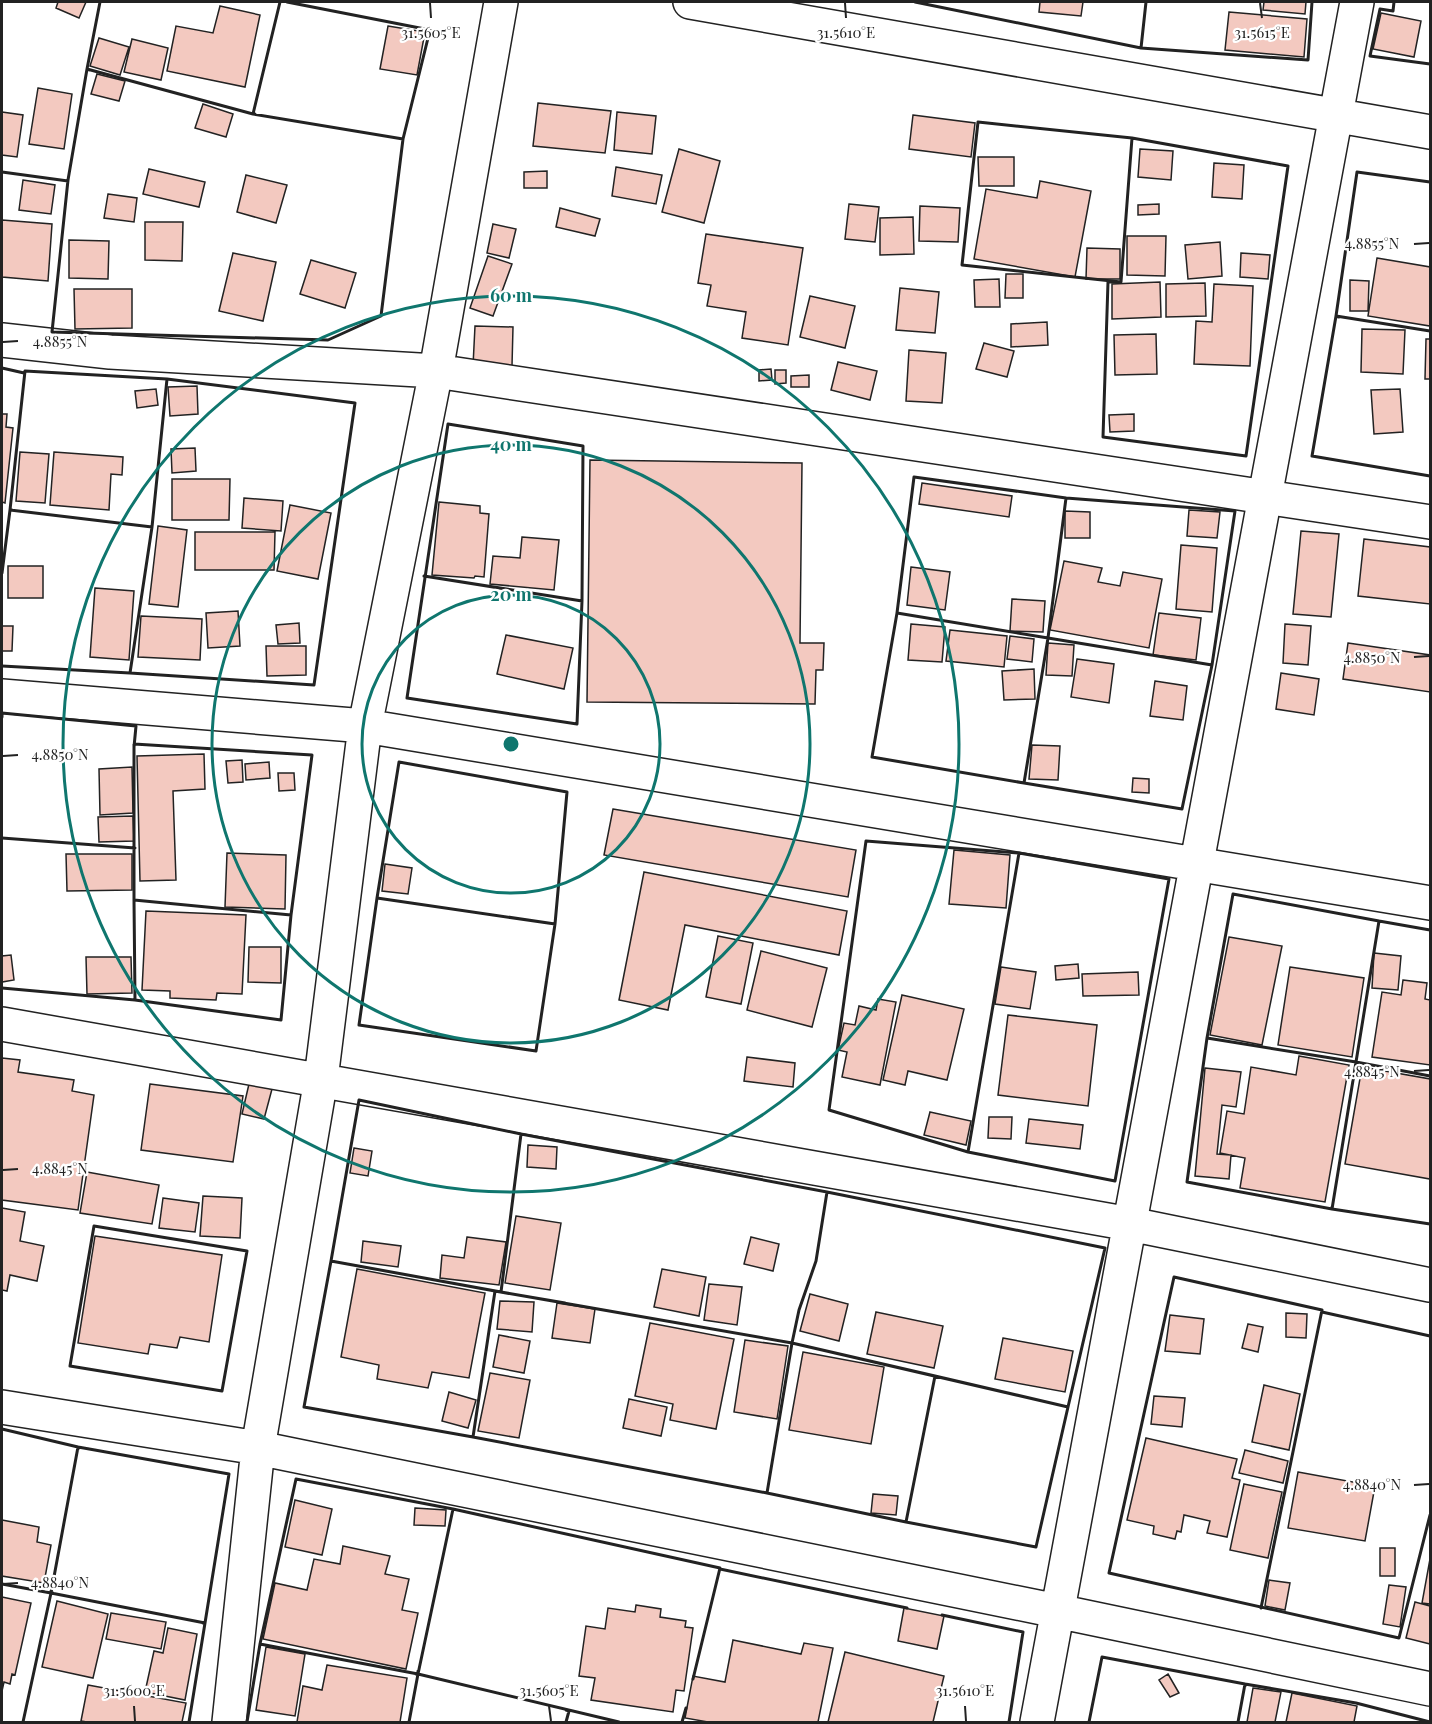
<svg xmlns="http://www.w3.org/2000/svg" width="1432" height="1724" font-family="'Playfair Display',serif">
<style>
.building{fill:#f3c9c0;stroke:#222;stroke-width:1.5}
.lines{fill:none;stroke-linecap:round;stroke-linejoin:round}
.minor-casing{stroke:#222;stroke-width:36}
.minor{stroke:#fff;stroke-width:33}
.wall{stroke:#222;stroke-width:3}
.ticks{fill:none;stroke:#222;stroke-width:2}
.ring{fill:none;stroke:#0f766e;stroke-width:3}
.ticks-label{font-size:15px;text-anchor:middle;fill:#222;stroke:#fff;stroke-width:4.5;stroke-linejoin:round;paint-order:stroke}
.centre{fill:#0f766e;stroke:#fff;stroke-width:3}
.ring-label{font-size:18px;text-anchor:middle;font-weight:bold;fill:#0f766e;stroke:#fff;stroke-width:4.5;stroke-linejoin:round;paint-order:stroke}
</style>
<rect width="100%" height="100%" fill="#fff"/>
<path class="building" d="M58,2H86L79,18L56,8Z
M1040,2H1083L1081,16L1039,12Z
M1264,2H1306L1305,14L1263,10Z
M220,6L260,15L245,87L167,71L176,26L213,33Z
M1229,12L1307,19L1304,57L1225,50Z
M1381,13L1421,21L1414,57L1373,49Z
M388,26L425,32L417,75L380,69Z
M99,38L129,47L120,75L90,66Z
M132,39L168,48L161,80L124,72Z
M97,74L125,81L119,101L91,94Z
M38,88L72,94L64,149L29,144Z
M538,103L611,111L605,153L533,146Z
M203,104L233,114L226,137L195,128Z
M2,112L23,115L17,157L2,155Z
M617,112L656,116L652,154L614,150Z
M913,115L975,123L971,157L909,149Z
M679,149L720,161L704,223L662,212Z
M1140,149L1173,151L1171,180L1138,177Z
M978,157H1014V186H979Z
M1214,163L1244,165L1242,199L1212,197Z
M616,167L662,175L656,204L612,196Z
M149,169L205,182L199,207L143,194Z
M547,171V188H524V172Z
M246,175L287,185L276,223L237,212Z
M23,180L55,185L51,214L19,210Z
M1040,181L1091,191L1075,277L974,259L986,189L1037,198Z
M108,194L137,198L134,222L104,218Z
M849,204L879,207L875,242L845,239Z
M1159,204V214L1138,215V205Z
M920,206L960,208L958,242L919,241Z
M560,208L600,219L595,236L556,227Z
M913,217L914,254L880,255V218Z
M2,220L52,224L48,281L2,277Z
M145,222H183L182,261L145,260Z
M493,224L516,229L509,258L487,253Z
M706,234L803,248L788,345L742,338L746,312L707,306L711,285L698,283Z
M1127,236H1166L1165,276L1127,275Z
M69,240L109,241L108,279L69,278Z
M1220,242L1222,276L1188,279L1185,245Z
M1087,248L1120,249V279H1086Z
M233,253L276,262L263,321L219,311Z
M1241,253L1270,255L1268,279L1240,277Z
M488,256L512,264L493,316L470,308Z
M1377,258L1430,267V326L1368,316Z
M311,260L356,273L345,308L300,294Z
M1006,274H1023V298H1005Z
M999,279L1000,307H975L974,280Z
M1350,280L1369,281L1368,311H1350Z
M1160,282L1161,317L1112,319V284Z
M1205,283L1206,316L1166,317V284Z
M1214,284L1253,286L1250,366L1194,364L1196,321L1212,322Z
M900,288L939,292L935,333L896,330Z
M74,289H132V328L75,329Z
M810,296L855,306L845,348L800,337Z
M1047,322L1048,345L1011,347V324Z
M475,326L513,327L512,366H473Z
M1362,329L1405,330L1403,374L1361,372Z
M1156,334L1157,374L1115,375L1114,335Z
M1426,339H1430V379H1425Z
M984,343L1014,351L1007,377L976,369Z
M909,350L946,353L942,403L906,401Z
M838,362L877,371L870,400L831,390Z
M771,369L772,380L759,381V370Z
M775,370H786V383L775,384Z
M809,375V387H791V376Z
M197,386L198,414L170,416L168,387Z
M156,389L158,405L137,408L135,391Z
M1400,389L1403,432L1374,434L1371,390Z
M2,414H7L6,427L13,428L5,503L2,502Z
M1134,414V431L1110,432L1109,415Z
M195,448L196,471L172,473L171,449Z
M20,452L49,454L45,503L16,501Z
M54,452L123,457L122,475L111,474L109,510L50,505Z
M590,460L802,463L800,643H824L823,670H816L815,704L587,702Z
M172,479H230L229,520H172Z
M922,483L1012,496L1009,517L919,504Z
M244,498L283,501L281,531L242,528Z
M439,502L480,506V513L489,514L484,577L475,576L474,578L432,575Z
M290,505L331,513L318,579L277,571Z
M1189,510L1220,512L1217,538L1187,536Z
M1065,511L1090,512V538H1065Z
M158,526L187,530L178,607L149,604Z
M1301,531L1339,534L1331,617L1293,614Z
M195,532H275L274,570H195Z
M522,537L559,540L554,590L490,584L493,556L520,558Z
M1364,539L1430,547V604L1358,596Z
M1181,545L1217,548L1212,612L1176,609Z
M1064,561L1102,568L1098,582L1120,586L1123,572L1162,579L1149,648L1050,630Z
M8,566H43V598H8Z
M911,567L950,572L945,610L907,605Z
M95,588L134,591L129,660L90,657Z
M1012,599L1045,601L1043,632L1010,631Z
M238,611L240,646L208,648L206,613Z
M1159,613L1201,618L1196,660L1153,655Z
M141,616L202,619L200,660L138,657Z
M299,623L300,643L278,644L276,625Z
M911,624L945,627L942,662L908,660Z
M1285,624L1311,626L1308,665L1283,663Z
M2,626H13L12,651H2Z
M950,630L1007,636L1004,667L946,661Z
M506,635L573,648L564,689L497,674Z
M1010,636L1034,639L1032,662L1007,659Z
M1048,643L1074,645L1072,676L1046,675Z
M1348,643L1430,655V692L1343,679Z
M266,646H306V675L267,676Z
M1077,659L1114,664L1109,703L1071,697Z
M1034,669L1035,699L1004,700L1002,671Z
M1281,673L1319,679L1314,715L1276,709Z
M1155,681L1187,686L1183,720L1150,716Z
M1032,745L1060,746L1058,780L1029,779Z
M204,754L205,789L173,791L176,880L140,881L137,756Z
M242,760L243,782L228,783L226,761Z
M269,762L270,778L246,780L245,764Z
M132,767L133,813L100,815L99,769Z
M278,773H294L295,790L279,791Z
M1133,778L1149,779V793L1132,792Z
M613,809L856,850L848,897L604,855Z
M133,816L134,841L99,842L98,817Z
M954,850L1010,855L1006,908L949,904Z
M227,853L286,855L285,909L225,907Z
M66,854H132V890L67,891Z
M385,864L412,868L408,894L382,891Z
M644,872L847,911L839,955L685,925L668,1010L619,1000Z
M146,911L246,915L242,994L217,993L216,1000L170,998V991L142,990Z
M718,936L753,943L741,1004L706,997Z
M1229,937L1282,946L1262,1045L1210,1035Z
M249,947H281V983L248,982Z
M761,951L827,968L812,1027L747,1010Z
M1374,953L1401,956L1398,990L1372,988Z
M11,955L14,980L2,982V956Z
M86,957H131L132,993L87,994Z
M1078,964L1079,978L1056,980L1055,966Z
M1001,967L1036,972L1030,1009L995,1004Z
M1290,967L1364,978L1352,1057L1278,1045Z
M1138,972L1139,995L1083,996L1082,974Z
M1403,980L1427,983L1425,999L1430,1000V1065L1372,1057L1382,992L1401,995Z
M902,995L964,1009L947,1080L908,1071L905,1085L883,1080Z
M878,999L896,1002L880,1085L842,1077L847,1052L838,1050L844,1023L855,1025L859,1006L876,1010Z
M1008,1015L1097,1025L1088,1106L998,1095Z
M1299,1056L1349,1065L1325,1202L1240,1188L1245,1158L1220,1153L1227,1111L1244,1114L1251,1067L1296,1075Z
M747,1057L795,1063L793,1087L744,1081Z
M2,1058L20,1060L18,1072L74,1080L72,1091L94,1095L78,1210L2,1200Z
M1362,1067L1430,1079V1179L1345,1164Z
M1205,1068L1241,1072L1236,1107L1222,1105L1217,1154L1231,1155L1229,1179L1195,1176Z
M150,1084L243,1096L233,1162L141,1150Z
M249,1084L272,1089L264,1119L242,1114Z
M930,1112L971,1121L966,1145L924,1135Z
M989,1117H1012L1011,1139L988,1138Z
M1029,1119L1083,1125L1080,1149L1026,1143Z
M528,1145L557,1147L556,1169L527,1167Z
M354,1148L372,1151L368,1176L350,1173Z
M87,1172L159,1185L152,1224L80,1213Z
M203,1196L242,1198L240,1238L200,1236Z
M163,1198L199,1203L195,1232L159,1228Z
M2,1208L25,1212L20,1241L44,1246L37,1281L10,1275L7,1291L2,1290Z
M516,1216L561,1223L550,1290L505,1283Z
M95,1236L222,1255L209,1342L180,1337L177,1348L150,1344L148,1354L78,1343Z
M467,1237L506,1242L499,1285L440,1278L442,1255L464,1258Z
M751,1237L779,1244L773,1271L744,1264Z
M363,1241L401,1246L398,1267L361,1262Z
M357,1269L485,1293L469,1378L432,1372L428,1388L377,1379L379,1365L341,1357Z
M662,1269L706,1277L699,1316L654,1307Z
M709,1284L742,1287L737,1325L704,1320Z
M810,1294L848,1304L839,1341L800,1331Z
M500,1301L534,1302L532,1332L497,1329Z
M557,1303L595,1309L590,1343L552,1338Z
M876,1312L943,1326L934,1368L867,1354Z
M1286,1313L1307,1314L1306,1338L1286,1337Z
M1170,1315L1204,1319L1200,1354L1165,1351Z
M650,1323L734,1339L716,1429L670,1420L673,1404L635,1396Z
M1248,1324L1263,1327L1258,1352L1242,1348Z
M499,1335L530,1341L524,1373L493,1367Z
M1003,1338L1073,1351L1065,1392L995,1379Z
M745,1340L788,1346L777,1419L734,1412Z
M803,1352L884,1367L871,1444L789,1430Z
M490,1373L530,1380L519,1438L478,1431Z
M1264,1385L1300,1394L1289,1450L1252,1442Z
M449,1392L476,1400L468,1428L442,1421Z
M1154,1396L1185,1398L1182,1427L1151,1424Z
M629,1399L667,1407L661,1436L623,1428Z
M1146,1438L1237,1459L1232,1478L1240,1480L1227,1537L1207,1533L1210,1521L1184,1515L1181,1532L1177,1531L1175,1539L1153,1534L1154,1526L1127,1520Z
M1245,1450L1288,1461L1283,1483L1239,1473Z
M1298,1472L1375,1486L1365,1541L1288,1528Z
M1244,1484L1282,1492L1268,1558L1230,1550Z
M873,1494L898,1496L896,1515L871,1513Z
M295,1500L332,1509L322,1555L285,1547Z
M415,1508L446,1510L445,1526L414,1525Z
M2,1520L39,1527L37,1542L51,1545L44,1583L2,1576Z
M343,1546L390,1556L385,1574L409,1579L402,1610L418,1613L406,1669L263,1639L275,1583L307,1590L314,1559L340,1564Z
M1380,1548H1395V1576H1380Z
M1430,1559V1604L1422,1603Z
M1269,1580L1290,1583L1285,1610L1265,1606Z
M1389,1585L1406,1587L1400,1627L1383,1624Z
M2,1597L31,1603L15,1675L12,1674L10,1684L4,1682L2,1691Z
M57,1601L108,1614L93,1678L42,1667Z
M1415,1602L1430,1606V1644L1406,1638Z
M636,1605L661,1609L660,1617L686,1621L685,1627L693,1628L684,1691L676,1690L673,1712L591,1700L595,1678L579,1676L586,1626L605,1629L608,1608L635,1612Z
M904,1608L944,1616L937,1649L898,1641Z
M111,1613L166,1622L161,1649L106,1639Z
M168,1628L197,1634L185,1700L145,1692L154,1651L163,1653Z
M733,1640L801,1654L804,1643L833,1648L818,1722H708L685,1718L693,1676L725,1682Z
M266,1647L305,1654L295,1716L256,1710Z
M845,1652L944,1676L933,1722H828Z
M327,1665L407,1678L400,1722H297L303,1686L322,1690Z
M1168,1674L1179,1693L1170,1697L1159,1680Z
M88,1685L186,1703L182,1722H87L81,1721Z
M1253,1688L1281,1692L1275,1722H1247Z
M1292,1693L1357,1706L1354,1722H1286Z"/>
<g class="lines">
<g class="minor-casing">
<path id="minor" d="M690,2L1430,132
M2,340L110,352L436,371L1430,522
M2,696L365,726L1430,903
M2,1024L1130,1224L1430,1285
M2,1407L258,1448L1057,1611L1430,1689
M229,1722L258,1448L321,1079L365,726L436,371L501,2
M1037,1722L1357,2"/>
</g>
<use href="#minor" class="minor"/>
<path class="wall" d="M287,2L430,30L403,139
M915,2L1141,48L1146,2
M1394,2L1393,11L1380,9L1370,56L1430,64
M1141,46V48L1308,60L1312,2
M87,69L253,114L403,139L381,316L328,340L52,332L68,180Z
M90,70L87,69L100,2
M255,114H253L280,2
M978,122L1132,138L1121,282L962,265Z
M1132,138L1288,166L1246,456L1103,437L1108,282H1121Z
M2,172L68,181
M1339,317L1336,316L1357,172L1430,182
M1430,331L1336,316L1312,456L1430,476
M2,368L24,373
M25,371L167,379L152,527L10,510Z
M167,379L355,403L314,685L130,673L152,527Z
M914,477L1066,498L1048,638L897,613Z
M1066,498L1235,511L1212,665L1048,638Z
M2,573L10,510H12
M424,576L582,601L583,446L448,424L407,698L577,724L582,601L424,576
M897,613L1048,638L1024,783L872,757Z
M1048,638L1212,665L1182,809L1024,783Z
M2,666L130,673
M2,717V713L136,726L134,747
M134,744L312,755L291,915L134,900Z
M2,838L135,848
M866,841L1019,853L968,1152L829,1110Z
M1019,853L1169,879L1115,1181L968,1152Z
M1233,894L1379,921L1356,1062L1207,1038Z
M377,898L555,924L536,1051L359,1025L377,898L399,762L567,792L555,924L377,898
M134,900L291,915L281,1020L135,1000Z
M1379,921L1430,930
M2,988L135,1000V998
M1207,1038L1356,1062L1332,1209L1187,1182Z
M1356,1062L1430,1076
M359,1100L521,1134L501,1292L331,1261Z
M827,1192L1105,1248L1068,1407L792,1343L799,1310L816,1261Z
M1332,1207V1209L1430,1224
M94,1226L247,1251L222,1391L70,1366Z
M331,1261L495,1291L473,1437L304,1407Z
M495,1291L501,1292L521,1134L827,1192L816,1261L799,1310L792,1343L592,1308
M495,1291L792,1343L767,1493L473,1437Z
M501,1292L565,1303
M1322,1312L1430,1336
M792,1343L935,1376L906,1522L767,1493Z
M935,1376L1068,1407L1036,1547L906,1522Z
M2,1429L78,1447V1449
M78,1447L229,1474L205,1623L51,1593Z
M453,1509L418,1674L260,1644L296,1479L453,1509L720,1568L693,1679
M720,1569L907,1608
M2,1584L51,1593V1591
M1261,1608L1322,1310L1174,1277L1109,1573L1399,1638L1430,1515
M942,1615L1023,1632L1009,1722
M418,1671V1674L619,1722
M1245,1686V1684L1356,1703L1430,1722
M23,1722L51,1593H53
M189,1722L205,1623H203
M247,1722L260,1644
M409,1722L418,1674H416
M566,1722L569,1711L566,1710
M682,1722L686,1708
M1089,1722L1102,1657L1245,1684L1238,1722"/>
</g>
<path class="ticks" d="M430,3L431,18M845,3L846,18M1260,3L1262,18M1414,244L1429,243M3,342L18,341M1414,657L1429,656M3,756L18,755M1414,1071L1429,1070M3,1170L18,1169M1414,1485L1429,1484M3,1584L18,1583M134,1706L135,1721M549,1706L551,1721M965,1706L966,1721"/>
<g class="ring">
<circle cx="511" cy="744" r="149"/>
<circle cx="511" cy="744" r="299"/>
<circle cx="511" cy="744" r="448"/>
</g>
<g class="ticks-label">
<text x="431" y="38">31.5605°E</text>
<text x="846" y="38">31.5610°E</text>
<text x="1262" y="38">31.5615°E</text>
<text x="1372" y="249">4.8855°N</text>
<text x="60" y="347">4.8855°N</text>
<text x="1372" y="663">4.8850°N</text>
<text x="60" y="760">4.8850°N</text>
<text x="1372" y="1077">4.8845°N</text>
<text x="60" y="1174">4.8845°N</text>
<text x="1372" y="1490">4.8840°N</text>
<text x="60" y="1588">4.8840°N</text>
<text x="134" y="1696">31.5600°E</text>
<text x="549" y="1696">31.5605°E</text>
<text x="965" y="1696">31.5610°E</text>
</g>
<circle cx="511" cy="744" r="9" class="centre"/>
<g class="ring-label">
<text x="511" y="302">60 m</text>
<text x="511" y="451">40 m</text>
<text x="511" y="601">20 m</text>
</g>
<rect width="1432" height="1724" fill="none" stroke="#222222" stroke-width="6"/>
</svg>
